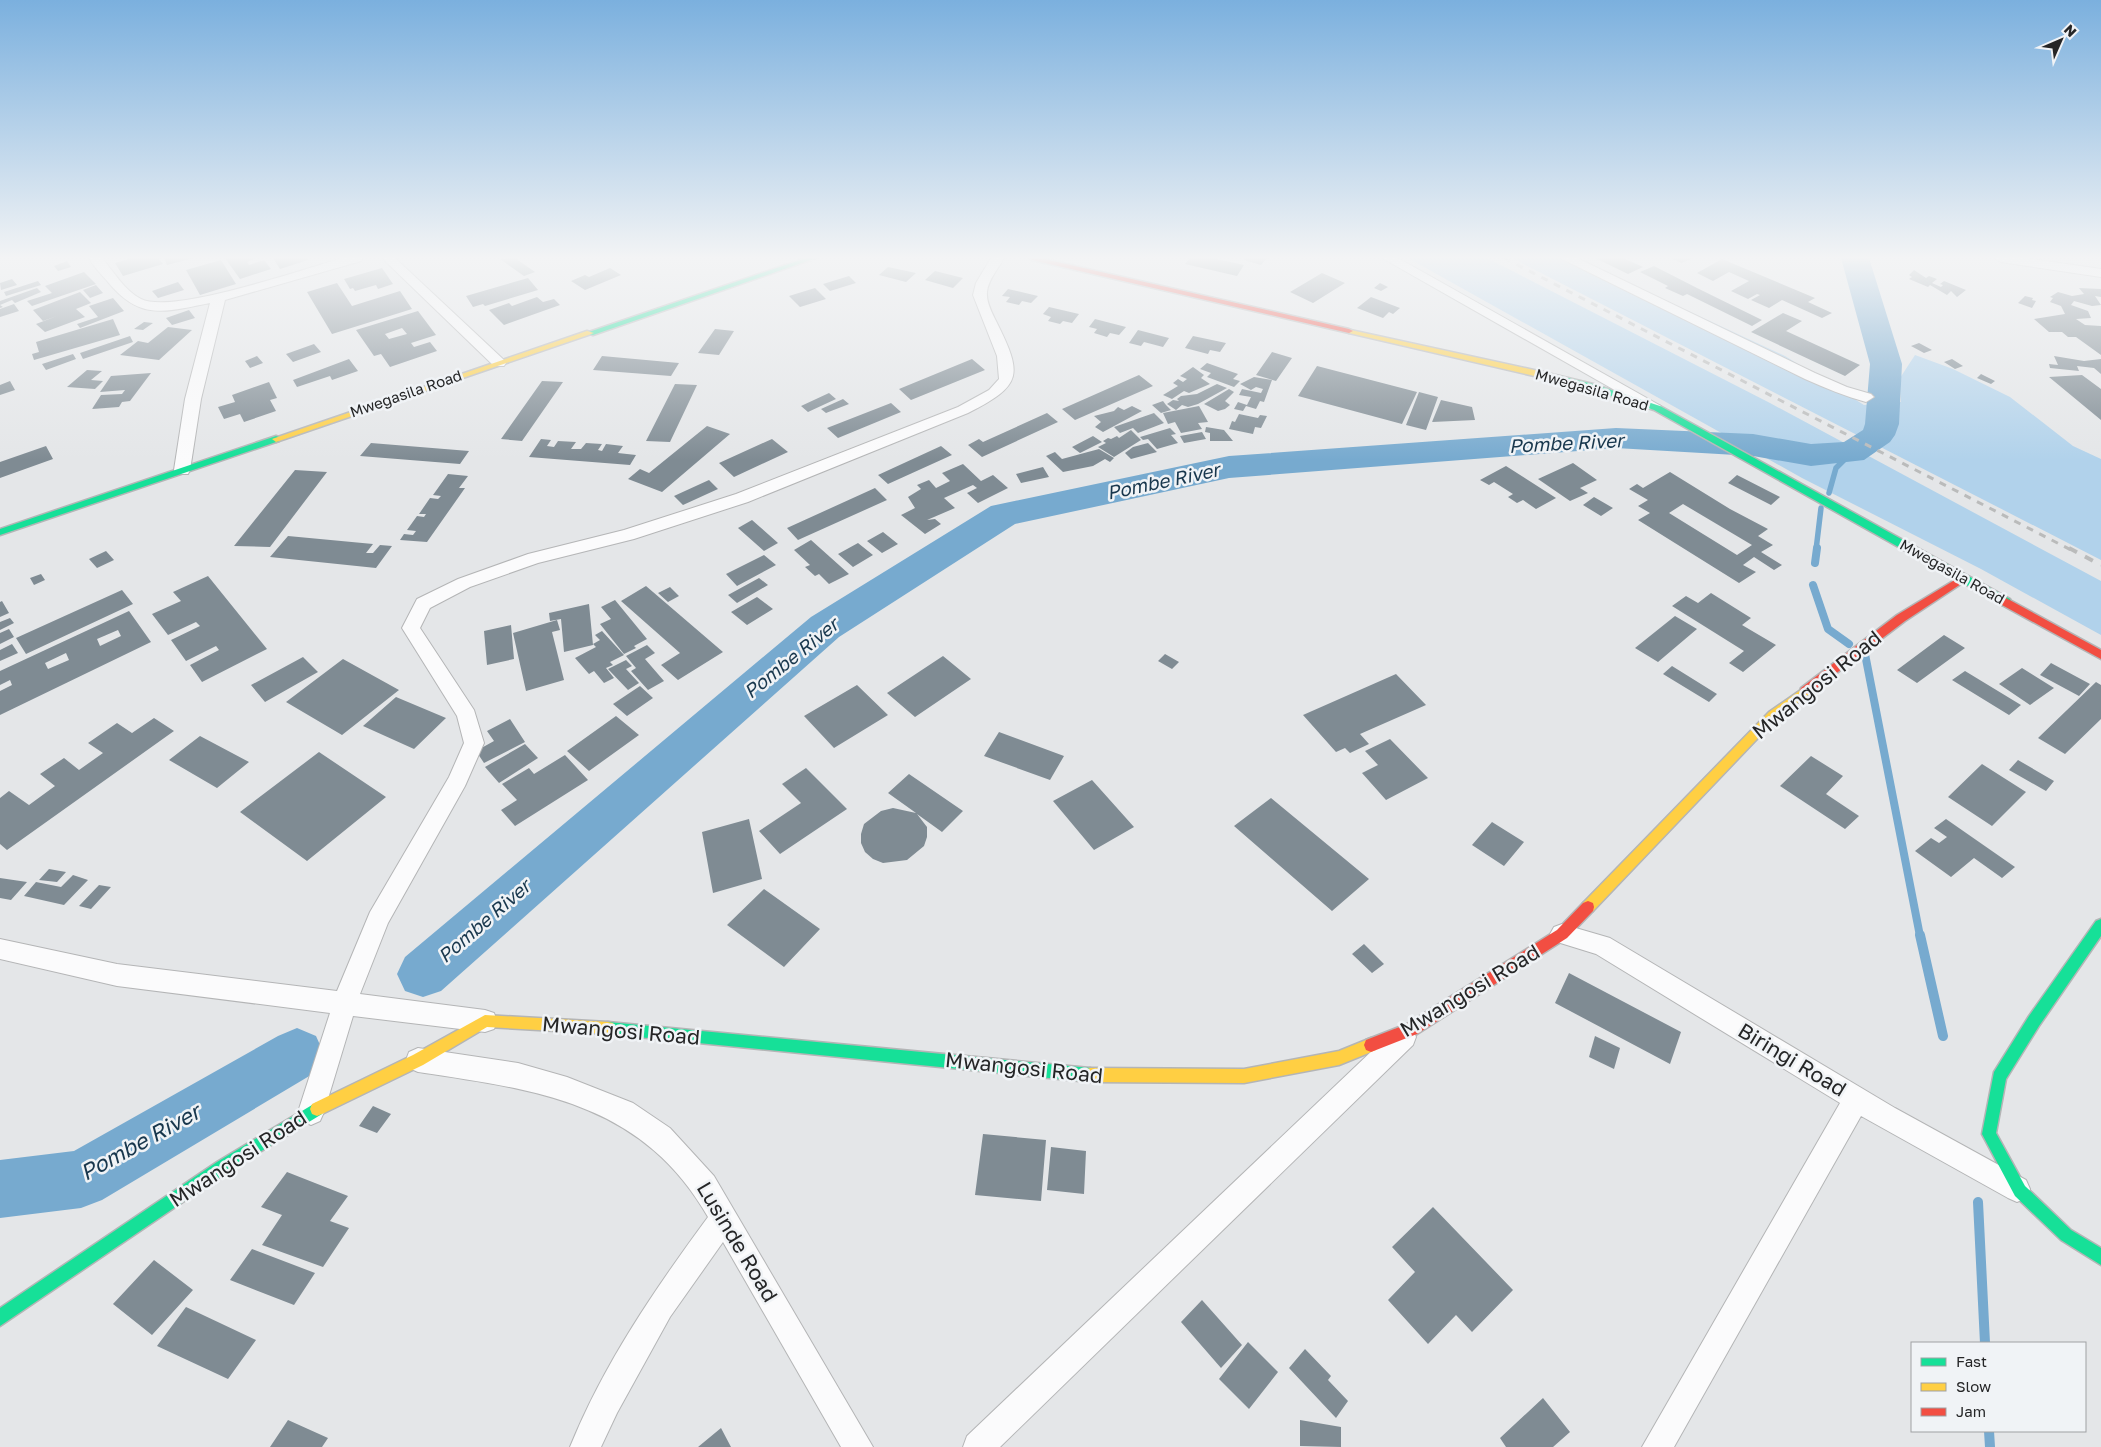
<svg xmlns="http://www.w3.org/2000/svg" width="2101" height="1447" font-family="'Golos Text',sans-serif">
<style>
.green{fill:#b1d2eb}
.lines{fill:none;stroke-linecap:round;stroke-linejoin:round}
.stream-far2{stroke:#77aacf;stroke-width:5.5}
.stream-far1{stroke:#77aacf;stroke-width:8}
.stream{stroke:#77aacf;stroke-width:10}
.river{fill:#77aacf;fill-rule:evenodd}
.building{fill:#7f8b93;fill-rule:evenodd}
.street-casing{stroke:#b4b5b6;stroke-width:2}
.fast-casing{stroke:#b4b5b6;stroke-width:3}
.slow-casing{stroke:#b4b5b6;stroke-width:3}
.jam-casing{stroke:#b4b5b6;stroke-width:3}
.street{fill:#fbfbfc;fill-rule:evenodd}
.fast{fill:#16e098;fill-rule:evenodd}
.slow{fill:#ffcf43;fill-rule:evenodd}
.jam{fill:#f24e42;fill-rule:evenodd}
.rail-far1{stroke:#babbbb;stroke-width:3;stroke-dasharray:7 7;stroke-linecap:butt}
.rail{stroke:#babbbb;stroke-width:4;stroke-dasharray:9 9;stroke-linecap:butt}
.labels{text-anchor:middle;stroke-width:5;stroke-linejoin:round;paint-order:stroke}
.far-street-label{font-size:15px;fill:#252627;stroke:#f0f3f6}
.water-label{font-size:19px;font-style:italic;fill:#18374d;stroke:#f0f3f6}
.near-street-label{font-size:21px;fill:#252627;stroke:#f0f3f6}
.near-water-label{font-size:22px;font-style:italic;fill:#18374d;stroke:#f0f3f6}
</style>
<rect width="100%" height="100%" fill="#e4e6e8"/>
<path class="green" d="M1408,258H1487L1770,403L2101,581V635L1981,569L1802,478Z
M1512,258H1575L1785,356L1864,405L1901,402L1900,378L1915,355L1953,369L2010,397L2073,446L2101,459V560Z"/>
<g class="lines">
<path class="stream-far2" d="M1829,493L1836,468L1852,452
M1816,550L1821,508"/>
<path class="stream-far1" d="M1815,563L1817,548
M1813,585L1828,629L1849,644
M1865,654L1920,936"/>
<path class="stream" d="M1920,935L1943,1036
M1978,1202L1985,1343
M1989,1431L1990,1447"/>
<path class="river" d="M1841,258H1869L1902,364L1899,424L1895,435L1890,442L1864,460L1811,466L1753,456L1616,448L1229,478L1015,524L839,637L441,991L423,997L405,991L397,974L405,957L811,617L991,506L1229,456L1616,428L1753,434L1811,444L1844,442L1863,430L1865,424L1870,364Z
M297,1028L316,1036L324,1054L316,1072L102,1200L81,1208L0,1218V1160L74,1151L278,1036Z"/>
</g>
<path class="building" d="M132,258H158L163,264L123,276L115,263Z
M164,258H193L167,265Z
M225,258H256L247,262L249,265L264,260L271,269L240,279Z
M273,258H306L308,260L280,269Z
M515,258L535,272L524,276L500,259Z
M1190,258H1212L1244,265L1237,276L1185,264Z
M1246,258H1267L1261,265L1244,260Z
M1595,258H1623L1643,267L1628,274Z
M1670,258H1692L1682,263Z
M1722,259L1815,298L1808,302L1832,313L1822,318L1782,300L1769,308L1751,300L1760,295L1757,294L1748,299L1731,291L1749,281L1729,272L1713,281L1697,273Z
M221,260L236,284L200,295L186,270Z
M67,261L71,267L58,271L54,266Z
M1654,266L1697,288L1762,320L1752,326L1687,294L1683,296L1665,288L1668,286L1640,272Z
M888,267L916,273L906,282L879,275Z
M382,268L393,284L378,289L376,285L355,291L353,288L350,289L344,279Z
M610,268L621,275L585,290L571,281L585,275L589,277Z
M1914,270L1926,278L1929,276L1937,279L1932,283L1941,287L1943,285L1940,284L1944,281L1966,290L1957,297L1951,291L1947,295L1930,285L1928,287L1909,279L1912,277L1909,275Z
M935,271L963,278L953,288L925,280Z
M84,272L96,284L32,306L27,301L52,293L45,286Z
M1322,273L1345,283L1313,303L1290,292Z
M849,276L856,283L830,291L823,284Z
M528,278L538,290L485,306L483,304L473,307L466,296Z
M12,279L17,285L1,290L0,283Z
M38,281L41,285L6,296L4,292Z
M178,282L184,290L158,298L152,291Z
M337,283L352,306L400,291L412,309L332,334L307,292Z
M1380,283L1388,287L1381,291L1374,288Z
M96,285L103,293L90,298L83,290Z
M37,288L41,292L15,303L12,300L0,305L3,307L0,308V301Z
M815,288L826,299L800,307L789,296Z
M2079,288L2101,289V297L2095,296L2101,305L2092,306L2074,301L2071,305L2088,311L2091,318L2076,319L2085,325L2101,326V355L2076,337H2068L2062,332H2049L2034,319L2065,314L2061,306L2050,302L2053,298L2050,297L2058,292L2072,296L2084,294Z
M1008,289L1038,296L1031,303L1022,301L1019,305L1006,302L1010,297L1002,296Z
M80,292L91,303L76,309L85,317L45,332L36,324L57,316L43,321L33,310Z
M2025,296L2033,298L2032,300L2036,301L2032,308L2018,303Z
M537,297L543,302L554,299L560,305L504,325L489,310L509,303L512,306Z
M1371,297L1400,308L1393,314L1389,312L1383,318L1357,308Z
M113,298L124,311L80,328L77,324L98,317L89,306Z
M14,304L19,311L0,317V309Z
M1049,307L1079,314L1072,323L1063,321L1060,324L1048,321L1051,317L1043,314Z
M189,310L195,318L172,325L166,318Z
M418,311L436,335L411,343L414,347L430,342L437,351L390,367L381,354L374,356L356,330ZM402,328L407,334L389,339L385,334Z
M1783,313L1802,321L1786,331L1860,365L1845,376L1751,332Z
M113,319L120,335L34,360L32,354L39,352L36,342Z
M1095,319L1126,327L1119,335L1110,333L1107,337L1094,333L1097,329L1089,327Z
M144,322L153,323L143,330L134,329Z
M168,327L192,330L159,360L120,355L138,341L148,343Z
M715,329L734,331L719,355L698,353Z
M1138,330L1169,338L1163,347L1144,342L1141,346L1129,343Z
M130,336L133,342L83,359L80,353Z
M1193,336L1226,343L1220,352L1210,350L1208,354L1185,348Z
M1919,343L1932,350L1924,353L1911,346Z
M314,344L321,352L293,362L286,354Z
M1272,352L1292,358L1276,381L1256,375Z
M73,354L76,359L46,370L42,364Z
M257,356L263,363L250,368L245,361Z
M602,356L679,363L671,376L593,370Z
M2054,356L2084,361L2101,359V374L2094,368L2077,366L2079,371L2050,368L2049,364L2058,365Z
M349,359L358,371L332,380L330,376L297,387L293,380Z
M972,359L985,370L911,400L899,389Z
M1952,359L1963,366L1955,369L1944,362Z
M1207,363L1238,374L1233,379L1240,381L1234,387L1207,377L1211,373L1200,369Z
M1317,366L1417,392L1402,424L1298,396Z
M1193,367L1204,375L1201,378L1210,384L1189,393L1184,391L1172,399L1163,395L1178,386L1173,383L1178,379L1183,382L1187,379L1180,376Z
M87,370L102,371L91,380L103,381L95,389L67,387Z
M151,373L130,401L122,402L119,407L92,409L101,395L122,394L125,390L100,392L111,376Z
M1981,374L1995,381L1991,384L1977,378Z
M1139,375L1153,386L1075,420L1062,409Z
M2082,375L2101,389V420L2049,377Z
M1254,377L1272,380L1264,402L1260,401L1256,409L1246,406L1243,411L1234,409L1238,402L1247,405L1251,397L1239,395L1242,389L1261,393L1263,389L1256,387L1251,390L1240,384Z
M10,381L15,390L0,395V385Z
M542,381L563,382L522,441L501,439Z
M269,382L277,398L270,400L276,411L244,422L240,414L224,419L218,407L235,402L232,395Z
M675,384L697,385L670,442L646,441Z
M1217,384L1227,388L1198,404L1188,407L1182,405L1176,410L1167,404L1173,400L1179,401L1177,399L1181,396L1197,394Z
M1229,389L1234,392L1225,401L1230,405L1225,409L1218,411L1204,404Z
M1419,392L1438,397L1426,430L1406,425Z
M829,393L836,399L808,412L801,406Z
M843,399L849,404L826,413L821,409Z
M1441,400L1472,407L1475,420L1432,422Z
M1163,401L1166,405L1171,410L1161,413L1152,405Z
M891,403L901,412L838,438L827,428Z
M1132,406L1142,411L1103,432L1095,427L1101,422L1094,416L1114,411L1118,407L1124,410Z
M1199,406L1208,422L1198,423L1202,429L1181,433L1175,422L1168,424L1163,413Z
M1047,413L1058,422L982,457L968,445L979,439L983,442Z
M1154,413L1164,423L1138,433L1133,428L1120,433L1114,427Z
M1239,414L1258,418L1260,415L1267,416L1261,428L1255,427L1253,434L1229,429L1232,421L1235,422Z
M707,426L730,434L662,492L628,479L640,469L649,473Z
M1206,427L1224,430L1233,441H1210V433L1205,432Z
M1170,428L1176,434L1171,435L1178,443L1157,449L1148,439L1143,440L1140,437Z
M1131,430L1141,440L1114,457L1098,447L1106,443L1103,441L1108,438L1111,439L1117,436L1119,438Z
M1202,432L1206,439L1184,443L1180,436Z
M1093,436L1102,442L1080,453L1072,447Z
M541,439L551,440L547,446L554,447L558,441L576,442L571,449H581L586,443L602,444L598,450L602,451L606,444L623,446L618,453L636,455L630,465L529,457Z
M772,439L788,452L734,477L719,463Z
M371,443L469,451L460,464L360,456Z
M1148,443L1157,452L1131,459L1125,453L1133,447Z
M46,446L53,459L0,478V462Z
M941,446L952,455L888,484L878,475Z
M1099,449L1114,458L1110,462L1105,459L1093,466L1063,472L1046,456L1055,452L1062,459Z
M1573,463L1597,480L1580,488L1588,493L1570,501L1538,479Z
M963,464L981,481L993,475L1008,488L978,503L967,493L977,488L973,485L944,498L955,508L927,520L935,519L941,524L925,534L901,515L915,508L908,497L921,489L917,485L929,480L936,488L950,481L942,473Z
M1506,466L1556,498L1536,509L1523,500L1517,503L1508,497L1513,494L1494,482L1489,485L1480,480Z
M1043,467L1049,477L1021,483L1016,474Z
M295,470L327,472L270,547L234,546Z
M1670,472L1730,509L1768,529L1758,536L1773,545L1761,552L1782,565L1774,570L1754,557L1743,565L1756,572L1739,583L1638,520L1650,513L1638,506L1648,500L1629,489L1637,484L1643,488ZM1683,504L1752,545L1737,555L1669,513Z
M448,474L468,476L459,488H465L427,542L400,540L404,534L413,535L416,531L407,530L417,516L424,517L426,514H419L430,498L438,499L441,496L433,495Z
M1737,475L1780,497L1771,505L1728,483Z
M709,480L718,489L683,505L674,496Z
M875,488L887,500L798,540L787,528Z
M1594,497L1613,508L1601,516L1583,505Z
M752,520L778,543L764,551L738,528Z
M883,532L898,544L882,553L867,541Z
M288,536L373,544L366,553H373L380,545L392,546L376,568L270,557Z
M811,540L849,574L829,584L819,574L815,576L805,567L810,565L794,550Z
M858,543L873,555L853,567L838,554Z
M106,551L114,560L97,568L89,559Z
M764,555L776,565L737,586L726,574Z
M41,574L45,580L34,585L30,578Z
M208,576L267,649L202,682L190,665L219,650L216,646L186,661L171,640L200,626L196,622L168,635L152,614L181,601L173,592Z
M759,578L768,585L737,603L728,595Z
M646,586L723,652L678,680L661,665L680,653L621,601Z
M670,587L679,596L668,602L658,593Z
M122,590L133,604L26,654L16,638Z
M1711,593L1751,618L1742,625L1776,645L1743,672L1729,663L1744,651L1672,606L1686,596L1698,603Z
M757,597L773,609L747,625L731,612Z
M615,600L647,639L634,646L636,648L624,654L600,624L611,619L601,607Z
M2,601L9,613L0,617V602Z
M589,604L593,645L564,652L561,619L550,621L549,613Z
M129,611L151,642L0,715V691L12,685L10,680L0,685V671ZM118,630L121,636L100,646L97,639ZM66,653L69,660L48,669L45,663Z
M1675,616L1697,629L1658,662L1635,648Z
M10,618L14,623L0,630V622Z
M557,620L560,630L552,632L564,680L526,691L513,633Z
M511,625L514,659L487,665L484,631Z
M9,629L14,637L0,644V633Z
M602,631L624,655L610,662L613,665L606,668L614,678L604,683L594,671L589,674L575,658L596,647L593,644L600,640L595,635Z
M1944,635L1965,648L1917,683L1897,670Z
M12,644L18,653L0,661V650Z
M647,645L655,653L645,659L664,681L648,690L631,671L636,668L626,656Z
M1165,654L1179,662L1172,669L1158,661Z
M943,656L971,679L915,717L887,693Z
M303,657L318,672L265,702L251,685Z
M343,659L399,690L342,735L286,702Z
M626,660L632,666L626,669L639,683L628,690L608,669Z
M2051,663L2090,684L2079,696L2040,675Z
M1672,666L1717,694L1709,702L1663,674Z
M2022,668L2054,688L2030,705L1999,684Z
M1965,671L2021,705L2009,715L1952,680Z
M1396,674L1426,705L1360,734L1369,744L1350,753L1345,748L1336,752L1303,715Z
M2096,682L2101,685V719L2065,754L2038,738Z
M857,685L888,715L834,748L804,716Z
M640,686L653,698L627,716L613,704Z
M396,697L446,718L414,749L363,726Z
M616,716L639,735L589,771L567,751Z
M154,718L174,731L7,850L0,844V798L9,791L29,805L55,786L40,774L64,758L79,770L103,753L88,743L117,723L132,733Z
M510,719L525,742L484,763L476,751L494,741L487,731Z
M999,732L1064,756L1050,780L984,756Z
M200,736L249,762L217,788L169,760Z
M1390,739L1428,778L1386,800L1362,773L1378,765L1365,751Z
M525,744L538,758L499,783L485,767Z
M319,752L386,797L307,861L240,812Z
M565,755L588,780L515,826L501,810L517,800L502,784L529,768L534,774Z
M1811,756L1843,776L1826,794L1859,816L1845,829L1780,786Z
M2018,760L2054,781L2046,791L2009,770Z
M1982,764L2026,792L1992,826L1948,797Z
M806,768L847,809L780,854L759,831L801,803L782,784Z
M909,774L963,811L942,832L917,814L927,827V837L924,846L907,860L883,863L873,859L865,852L861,843V834L864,824L881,811L893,808L916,813L888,793Z
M1092,780L1134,827L1094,850L1053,801Z
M1271,798L1369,879L1332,911L1234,826Z
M749,819L762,879L713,893L702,832Z
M1946,819L2015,867L2002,878L1974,858L1951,877L1915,851L1931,838L1939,843L1947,837L1934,828Z
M1492,822L1524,842L1504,866L1472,845Z
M49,869L66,872L57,882L39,880Z
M73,875L88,880L64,905L24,896L36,882L61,887Z
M0,878L27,882L11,900L0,898Z
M99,885L111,887L91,909L79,906Z
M764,889L820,929L784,967L727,925Z
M1364,944L1384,964L1372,973L1352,954Z
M1569,973L1681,1032L1670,1064L1555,1003Z
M1595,1036L1620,1048L1614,1069L1589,1057Z
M373,1106L391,1114L377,1133L359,1126Z
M983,1134L1046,1140L1041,1201L975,1195Z
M1051,1147L1086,1151L1084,1194L1047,1190Z
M287,1172L348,1196L330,1221L349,1228L323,1267L262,1245L282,1215L261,1207Z
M1433,1207L1513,1290L1472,1332L1456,1315L1428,1344L1388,1300L1415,1272L1392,1247Z
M252,1249L315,1273L294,1305L230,1280Z
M154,1260L193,1290L152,1335L113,1304Z
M1202,1300L1242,1345L1221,1368L1181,1322Z
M186,1307L256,1340L228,1379L157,1346Z
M1248,1342L1278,1372L1249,1409L1219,1379Z
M1305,1349L1331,1376L1328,1380L1348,1401L1336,1418L1289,1368Z
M1543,1398L1570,1432L1553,1447H1506L1500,1438Z
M288,1420L328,1438L322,1447H270Z
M1300,1420L1341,1427V1447L1300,1446Z
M721,1428L731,1447H698Z"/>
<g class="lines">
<g class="street-casing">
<path id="street" d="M89,258H102C113,271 125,291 141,299C173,315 306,268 343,258H363L361,261L225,300L201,399L190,470L188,474H176L174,470L185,399L210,303C165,312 140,321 108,282C101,274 93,266 89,258Z
M382,258H395L504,360L506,363L504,366H494Z
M991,258H1004C998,269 988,280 987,292C986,302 992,313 996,321C1023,375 1023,385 968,413L748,502L634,539L538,563L470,587L430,608L420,628L474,710L484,743L465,786L388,923L360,994L485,1010L494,1013L497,1021L494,1029L485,1032L353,1016L324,1112L320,1121L311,1125L302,1121L298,1112L330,1013L117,986L0,959V939L117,964L337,991L370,912L449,777L464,743L457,716L402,628L417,599L458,579L528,554L624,530L736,494L958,407L989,390L999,379L997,356L973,295L976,283Z
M1382,258H1398L1661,406L1658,409H1648Z
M1560,258H1577L1815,373L1847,387L1871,394L1874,397L1866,402C1845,396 1825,388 1805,379Z
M1994,258H2025L2101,269V277L2001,262Z
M1562,924L1610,938L1895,1108L2026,1180L2030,1189L2026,1198L2017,1202L2008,1198L1861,1116L1674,1447H1642L1840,1103L1596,954L1554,941L1550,934L1554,927Z
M1404,1025L1413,1029L1416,1037L1413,1045L1000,1447H963L967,1436L1395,1029Z
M418,1048L518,1063L567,1077L633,1103L670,1128L714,1176L873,1447H841L723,1242L670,1317L617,1413L601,1447H570C604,1363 655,1289 708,1217C642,1102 537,1090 418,1072L409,1068L406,1060L409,1052Z"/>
</g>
<g class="fast-casing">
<path id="fast" d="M806,258H816L593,335L586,333Z
M1543,372L1593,384L1660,406L2010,599L2011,602L2006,606L2002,605L1654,410L1587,388L1540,377L1539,375Z
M276,436L279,437V441L0,535V529Z
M2101,919V936L2039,1026L2006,1079L1996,1133L2025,1186L2071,1230L2101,1248V1265L2061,1240L2015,1196L1982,1134L1994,1072L2029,1016L2096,921Z
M608,1022L1090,1068L1095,1070L1097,1075L1095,1080L1090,1082L608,1034L603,1033L601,1028L603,1023Z
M317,1102L322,1104L324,1109L322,1114L227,1172L0,1326V1308L217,1162Z"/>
</g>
<g class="slow-casing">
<path id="slow" d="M1346,329L1543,372L1547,375L1543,378L1349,333L1345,331Z
M587,331L594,333L279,441L276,442L272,439Z
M1805,687L1810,691L1809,694L1777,718L1593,911L1588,913L1583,911L1582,907L1583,903L1769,712Z
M485,1015L608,1022L613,1023L615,1028L613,1033L608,1034L487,1027L423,1065L322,1114L317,1116L312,1114L310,1109L312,1104L413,1055Z
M1371,1038L1376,1040L1378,1045L1376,1050L1339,1065L1244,1083L1090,1082L1085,1080L1083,1075L1085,1070L1090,1068L1244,1069L1339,1051Z"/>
</g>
<g class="jam-casing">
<path id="jam" d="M1029,258H1040L1349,329L1353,331L1349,333L1032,260Z
M1963,575L1968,578L1967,580L1905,621L1809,694H1801L1800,691L1801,688L1897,615Z
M2006,598L2101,650V659L2002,605L2001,602L2002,599Z
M1588,901L1593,903L1594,907L1593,911L1567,938L1417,1034L1371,1052L1366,1050L1364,1045L1366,1040L1407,1024L1557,930L1583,903Z"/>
</g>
<use href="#street" class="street"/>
<use href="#fast" class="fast"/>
<use href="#slow" class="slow"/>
<use href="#jam" class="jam"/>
<path class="rail-far1" d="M1504,258L2071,550"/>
<path class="rail" d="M2069,548L2101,565"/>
</g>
<linearGradient id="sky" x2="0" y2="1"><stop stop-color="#7bb0de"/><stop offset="0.56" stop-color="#f3f4f5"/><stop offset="1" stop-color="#f3f4f5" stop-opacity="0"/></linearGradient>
<rect width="2101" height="460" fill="url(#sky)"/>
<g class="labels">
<g class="far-street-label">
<text transform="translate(1592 390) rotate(16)" y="5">Mwegasila Road</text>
<text transform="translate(406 394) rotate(-19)" y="5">Mwegasila Road</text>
<text transform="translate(1952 572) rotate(29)" y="5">Mwegasila Road</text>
</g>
<g class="water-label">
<text transform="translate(1566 443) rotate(-3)" y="7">Pombe River</text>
<text transform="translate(1163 481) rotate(-12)" y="7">Pombe River</text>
<text transform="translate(791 658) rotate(-39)" y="7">Pombe River</text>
<text transform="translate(484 921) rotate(-41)" y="7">Pombe River</text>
</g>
<g class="near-street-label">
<text transform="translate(1817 685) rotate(-39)" y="7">Mwangosi Road</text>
<text transform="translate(1470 991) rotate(-31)" y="7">Mwangosi Road</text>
<text transform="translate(621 1031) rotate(5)" y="7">Mwangosi Road</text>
<text transform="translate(1792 1060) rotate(31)" y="7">Biringi Road</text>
<text transform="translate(1024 1068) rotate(6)" y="7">Mwangosi Road</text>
<text transform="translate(238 1159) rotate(-33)" y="7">Mwangosi Road</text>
<text transform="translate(737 1242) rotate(59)" y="7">Lusinde Road</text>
</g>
<g class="near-water-label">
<text transform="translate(140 1142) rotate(-29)" y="8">Pombe River</text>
</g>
</g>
<rect x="1911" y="1342" width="175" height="90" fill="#f0f3f6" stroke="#9fa1a3"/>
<rect x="1921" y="1358" width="25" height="8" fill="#16e098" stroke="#9fa1a3"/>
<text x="1956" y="1367" font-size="15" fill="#252627">Fast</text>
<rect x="1921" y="1383" width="25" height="8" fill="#ffcf43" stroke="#9fa1a3"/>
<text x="1956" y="1392" font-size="15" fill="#252627">Slow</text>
<rect x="1921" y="1408" width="25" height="8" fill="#f24e42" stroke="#9fa1a3"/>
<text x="1956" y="1417" font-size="15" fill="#252627">Jam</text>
<g transform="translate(2061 40) rotate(45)" stroke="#f0f3f6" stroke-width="4" paint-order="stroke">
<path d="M0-4L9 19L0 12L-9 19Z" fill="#252627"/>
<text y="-8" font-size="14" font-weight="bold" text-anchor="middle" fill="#252627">N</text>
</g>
</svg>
